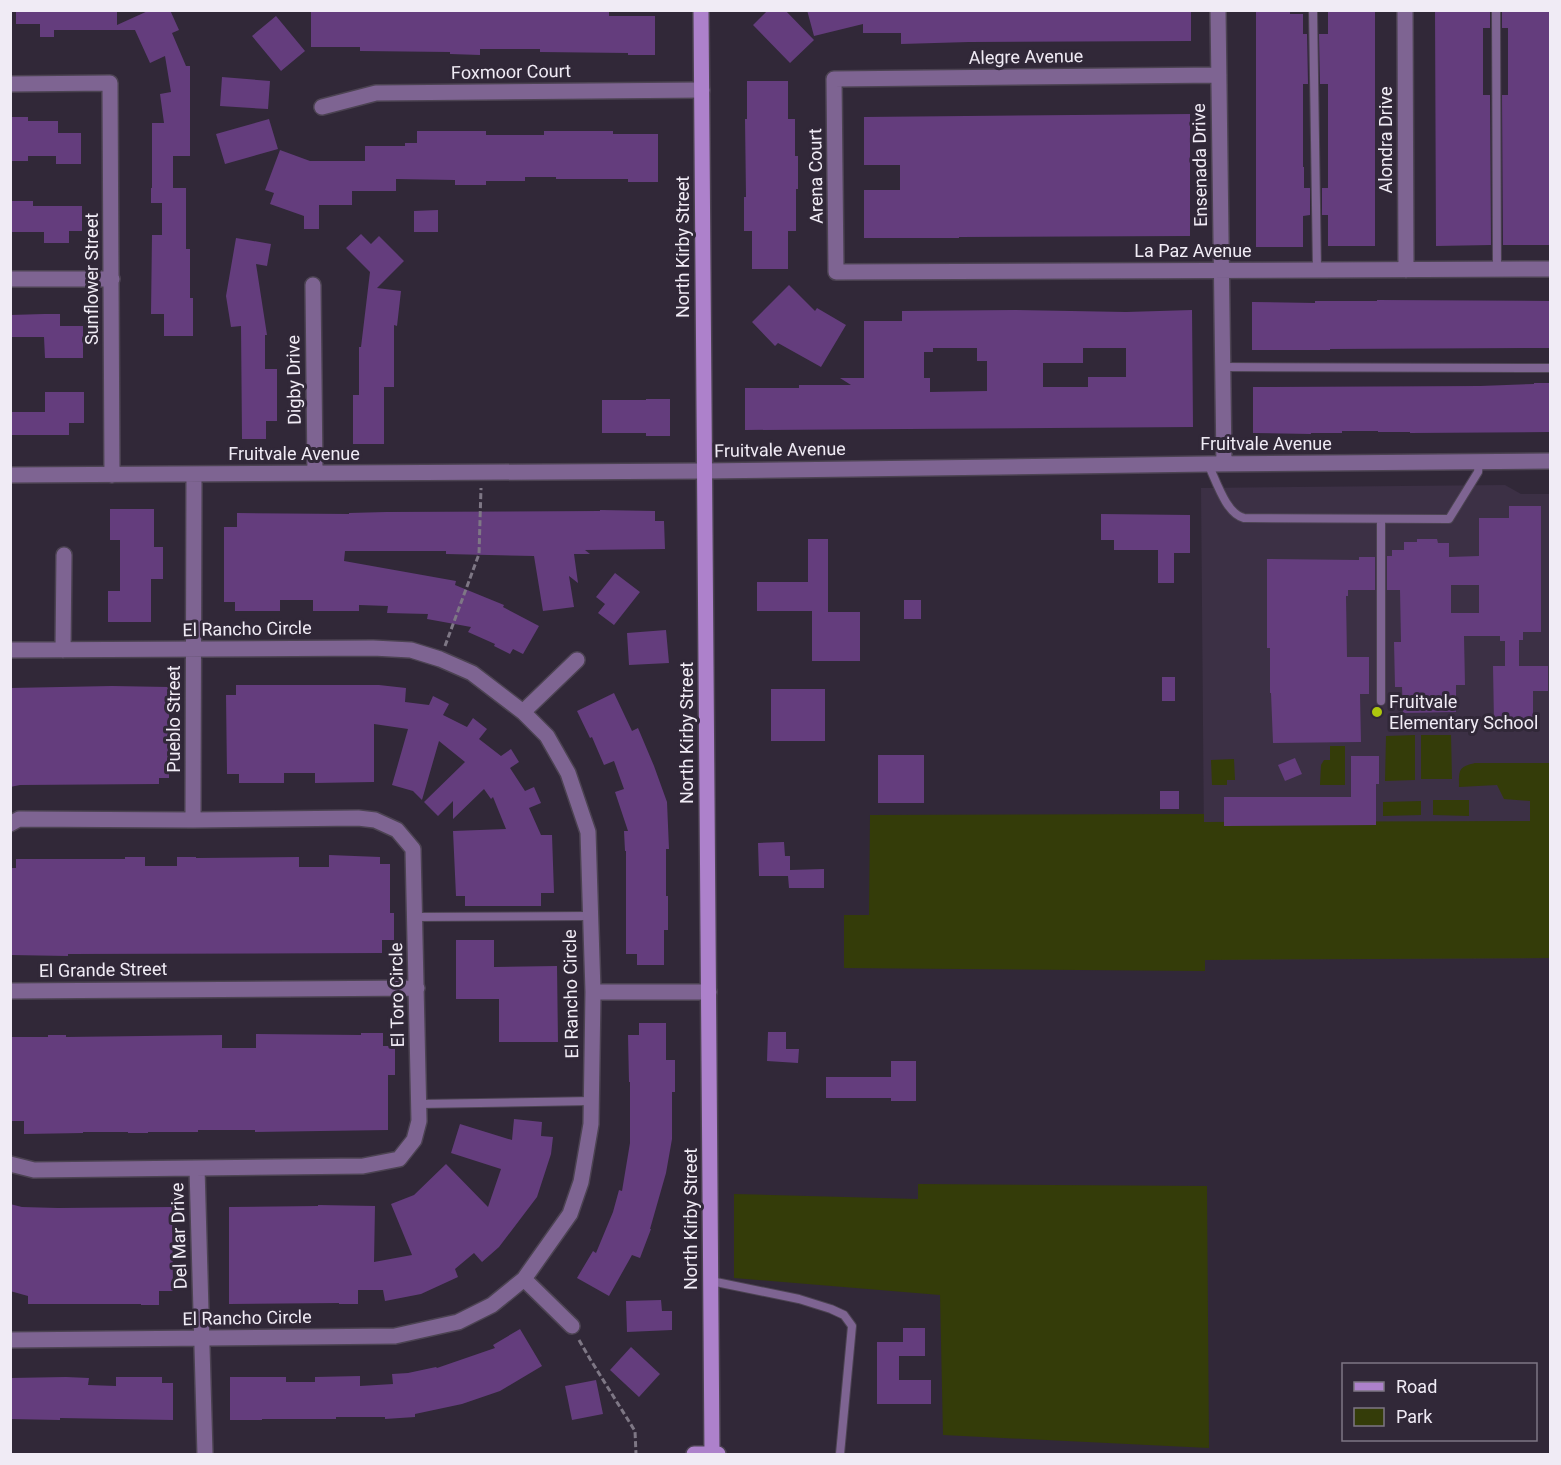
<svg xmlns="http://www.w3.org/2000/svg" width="1561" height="1465" font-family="Roboto,sans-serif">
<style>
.built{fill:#3c3045}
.green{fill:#343c09}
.building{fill:#643d7d;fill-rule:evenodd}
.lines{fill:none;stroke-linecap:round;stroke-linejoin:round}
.lane-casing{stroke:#4c4352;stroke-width:10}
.street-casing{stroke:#4c4352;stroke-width:18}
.secondary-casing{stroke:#4c4352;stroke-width:18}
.path{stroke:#7e7785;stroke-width:3;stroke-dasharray:6 3;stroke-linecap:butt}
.lane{stroke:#7e6492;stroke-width:8}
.street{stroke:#7e6492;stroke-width:15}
.secondary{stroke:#ad81cb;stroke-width:15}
.poi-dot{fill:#adc60e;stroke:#312838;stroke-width:2}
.labels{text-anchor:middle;stroke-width:6;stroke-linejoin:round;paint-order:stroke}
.street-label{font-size:18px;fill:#f0ebf5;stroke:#312838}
.poi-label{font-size:18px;fill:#f0ebf5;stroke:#312838;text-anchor:start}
</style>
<rect width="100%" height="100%" fill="#312838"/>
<path class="built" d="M1505,485L1521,494H1550V958L1205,960L1201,488Z"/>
<path class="green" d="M1415,735V780L1385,781L1386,736Z
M1421,735H1451L1452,779H1421Z
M1330,746H1345V785H1320L1321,765L1324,760H1330Z
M1234,759L1235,780H1227V785H1212L1211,760Z
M1475,763H1550V958L1205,960V971L844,968V915H869L870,815L1204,814V822L1530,821V801L1504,799L1497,785L1459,787C1459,770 1458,767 1475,763Z
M1433,800H1469V816L1433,815Z
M1421,801V815L1383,816V802Z
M918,1184L1207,1186L1209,1448L943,1435L940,1295L734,1278V1194L918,1199Z"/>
<path class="building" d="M16,10H117V25L150,10H170L179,30L172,33L186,66H190V156H173V188H186V249H190V298H193V336H164V314H151L152,235H162V203H151V188H152V123H164L160,94L171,92L165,56L150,63L135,30H54V37H40V24H16Z
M311,10H609V16H655V55H628V53L540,52V49H480V55L450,54V52L360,51V47H311Z
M768,10H785L814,40L790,63L753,25Z
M807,10H1191V41L969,42L901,44V33H863V24L814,36Z
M1256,10H1290V14H1303V34H1307L1308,84H1303V167H1304V188H1310V215L1303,216V247H1256Z
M1328,10H1375V246H1328V215H1322V188H1328V84H1320L1319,34H1328Z
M1435,10H1490V28H1483V95H1490L1491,245L1436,246Z
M1502,10H1551V245H1503L1502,95H1508V28H1502Z
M276,16L305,51L281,71L252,36Z
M222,77L270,81L268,109L220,106Z
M747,81H788V119H795V156H798V189H796V231H788V269H752V231H744V197H746L745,119H747Z
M1190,114V236L959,237V238H864V190H900V165H864V117Z
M12,117H28V121H58V133H81V164H56V156H28V161H10V129H12Z
M269,119L278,149L225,164L216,134Z
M417,131H486V135H544V131H613V134H658V182H628V179H556V177H525V181H486V185H455V180L396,179V191H352V205H319V229H304V216L270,204L274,193L265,190L280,150L310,161H365V146H405V143H417Z
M10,201H33V206H82V231H69V243H44V232H10Z
M438,210V232H414V211Z
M361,234L371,244L379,236L404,261L377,288L401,291L397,326L394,325V387H384V444H353V395H359V347H361L370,272L346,248Z
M236,238L271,244L267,266L256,264L267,335H265V369H277V421H266V439H242L241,326L231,327L226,296Z
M789,285L815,311L817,308L846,325L821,367L778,343L775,346L752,322Z
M1377,300L1551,301V348L1330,349V350H1252V302L1315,303V301H1377Z
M1014,310L1126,312L1192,310L1193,427L745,430V388H799V385H851L840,378H864V321H902V311ZM933,348H977V361H987V391L930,392V378H924V352H933ZM1083,348H1126V377H1088V387H1043V363H1083Z
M44,314H60V326H83V358H45L44,337H10V315Z
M1534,383H1551V432L1410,433V432H1378V431H1342V433H1311V434L1253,433V387L1480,386L1534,384Z
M45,392H84V423H69V435H10V412H45Z
M646,399H670V436H646V433H602V400H646Z
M1509,506H1541V632H1523V640H1519V666H1548V691H1533V723H1494L1493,666H1505V641H1500V636H1464L1465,685H1456V712L1403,713L1402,687H1395L1394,642H1401L1400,590H1387V556H1392V550H1404V542H1417V539H1437L1438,543H1449V557L1479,556V518H1509ZM1451,585H1479V613H1451Z
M110,509H154V547H163V579H151V622H108V591H120V540H110Z
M600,510L655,511V521H664L665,549L585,550L590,554H574L578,583L569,576L574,607L543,611L534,556L446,554V551H345L344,561L456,581L455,585L504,605L503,607L539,626L523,654L513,649L510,654L494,646L495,644L468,632L471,627L427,619L428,614L387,613L388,606L359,605V611H313V600H280V611H235V602H224V527H237V513L349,514V513L386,512L600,511Z
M1101,514L1190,515V553H1174V583H1158V550H1114V540H1101Z
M808,539H828V612H860V661H812V611H757V582H808Z
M1359,557H1375V590H1348V596H1346L1347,657H1369V694H1360L1361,742L1273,743L1271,693H1270V648H1267V559L1359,560Z
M615,573L640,592L614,625L598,613L605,604L596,597Z
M904,600H921V619H904Z
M666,630L669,663L629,665L627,633Z
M1162,677H1175V701H1162Z
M236,685H379L406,688L405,702L429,705L433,696L449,704L443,715L467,727L473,718L487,729L479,739L501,756L511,749L519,762L510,768L525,791L534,787L541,803L529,808L541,835H552L554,893H541V906H465V896H456L453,831L506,829L493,797L491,799L484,789L453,819V801L438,816L424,802L465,762L439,741L422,800L413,791L392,785L408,729L374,724V782L315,783V773H284V783H239V774H227L226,695H236Z
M112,686L169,687V778H159V784L20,785L10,787V688Z
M771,689H825V741H771Z
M614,693L632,731L638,728L654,766L667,802L669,849H666V896H668V930H664V965H637V954H626V851H625L624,831H628L615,792L624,789L614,761L604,765L592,737L590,738L577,711Z
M878,755H924V803H878Z
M1351,756H1379V784H1376V825L1224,826V797H1351Z
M1295,758L1302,774L1285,781L1278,765Z
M1160,791H1179V809H1160Z
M784,842L785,856H790V870L824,869V888H789L788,876H759L758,843Z
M329,855L380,857V864H390V913H394V940H382V953L68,954V956L10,955V868H16V859H125V857H145V866H177V857H196V858L299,857V867H329Z
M456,940H494V967L557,966L558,1042H499V999H456Z
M639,1023H666V1060H675V1092H672V1139L666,1173L650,1229H651L640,1258L632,1255L609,1296L577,1278L593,1251L596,1253L613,1212L619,1190L622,1191L630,1143V1082H629L628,1035H639Z
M768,1032H786V1049H799L798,1063L767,1061Z
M361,1033H383V1046H395V1075H388V1130L255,1132V1130H198V1132H148V1133H128V1132H83V1133L24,1134V1121H10V1037H48V1035H66V1037L222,1035V1048H256V1034L361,1035Z
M891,1061H916V1101H891V1098H826V1077H891Z
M514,1119L542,1122L541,1136L553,1137L551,1154L537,1197L499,1247L482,1262L474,1253L455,1269L458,1277L421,1294L385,1301L383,1290H358V1304H339V1303L229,1304V1207L318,1206V1205L375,1206L374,1262L412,1255L391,1204L414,1195L446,1164L488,1207L501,1169L451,1153L460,1124L512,1140Z
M10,1204L22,1207L58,1208L172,1207L173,1291H159V1305H141V1304H28V1296L10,1291Z
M661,1300L662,1311H672V1330L627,1332L626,1301Z
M903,1328H925V1356H899V1380H931V1404H877V1342H903Z
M520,1329L542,1366L500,1391L462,1404L415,1414V1417L385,1419V1417H336V1419H262V1420H230V1377H286V1382H315V1377L360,1376V1386L393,1384L392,1374L408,1373L436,1367L437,1368L495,1348L493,1345Z
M631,1347L660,1374L639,1397L610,1370Z
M66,1377L89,1378L88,1385L116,1386V1377H162V1383H173V1420L60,1418V1420L10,1419V1378Z
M596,1380L603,1414L572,1420L565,1386Z"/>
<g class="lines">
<g class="lane-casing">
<path id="lane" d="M1313,10L1317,270
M1496,10L1497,269
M1222,367L1550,368
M1208,464C1216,480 1226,514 1244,518L1449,519L1478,472L1479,462
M1381,519V701
M415,917L590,916
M419,1104L591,1101
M711,1281L799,1299L831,1309L844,1315L852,1326L840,1454"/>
</g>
<g class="street-casing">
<path id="street" d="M1218,10L1224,464
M1405,10L1406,270
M1219,75L834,79L836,272L1550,269
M10,84L110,83L112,475
M322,107L376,93L702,90
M10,279H112
M313,285L315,473
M10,475L704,471L1208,464L1550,461
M10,650L373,648L411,650L440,659L472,673L523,712L547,736L568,773L588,832L593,992L591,1124L581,1182L570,1214L524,1279L492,1305L458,1322L395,1336L10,1340
M63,650L64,555
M523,712L577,660
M193,820L194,474
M10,824L19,819L193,820L358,818L375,820L397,830L413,849L419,1121L414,1140L399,1159L363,1166L34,1170L10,1164
M10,991L417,988
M593,992H709
M197,1168L205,1454
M524,1279L572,1326"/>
</g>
<g class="secondary-casing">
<path id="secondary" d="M701,10L712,1454
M694,1454H718"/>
</g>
<path class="path" d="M445,646L479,554L481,488
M579,1340L590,1359L635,1431L636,1454"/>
<use href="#lane" class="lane"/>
<use href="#street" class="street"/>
<use href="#secondary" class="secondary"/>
</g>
<circle class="poi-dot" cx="1377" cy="712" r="6"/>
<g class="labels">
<g class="street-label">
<text transform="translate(1026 57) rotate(-1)" y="6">Alegre Avenue</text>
<text transform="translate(511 72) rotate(-1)" y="6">Foxmoor Court</text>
<text transform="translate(1386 140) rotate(-90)" y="6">Alondra Drive</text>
<text transform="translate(1200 165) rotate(-91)" y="6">Ensenada Drive</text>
<text transform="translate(816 176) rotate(-91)" y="6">Arena Court</text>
<text transform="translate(683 247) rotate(-90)" y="6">North Kirby Street</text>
<text x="1193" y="257">La Paz Avenue</text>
<text transform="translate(92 279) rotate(-90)" y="6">Sunflower Street</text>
<text transform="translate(294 380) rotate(-91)" y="6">Digby Drive</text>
<text x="1266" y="450">Fruitvale Avenue</text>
<text transform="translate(780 450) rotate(-1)" y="6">Fruitvale Avenue</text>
<text x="294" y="460">Fruitvale Avenue</text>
<text transform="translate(247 629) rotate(-1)" y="6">El Rancho Circle</text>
<text transform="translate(174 719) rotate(-90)" y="6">Pueblo Street</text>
<text transform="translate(687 733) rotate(-90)" y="6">North Kirby Street</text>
<text transform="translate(103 970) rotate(-1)" y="6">El Grande Street</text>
<text transform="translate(571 994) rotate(-91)" y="6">El Rancho Circle</text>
<text transform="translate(397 995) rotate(-91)" y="6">El Toro Circle</text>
<text transform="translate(691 1219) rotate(-90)" y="6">North Kirby Street</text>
<text transform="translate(179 1236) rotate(-92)" y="6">Del Mar Drive</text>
<text transform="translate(247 1318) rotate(-1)" y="6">El Rancho Circle</text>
</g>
<g class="poi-label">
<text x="1389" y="708">Fruitvale<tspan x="1389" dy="21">Elementary School</tspan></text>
</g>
</g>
<rect width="1561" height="1465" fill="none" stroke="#f0ebf5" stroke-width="24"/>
<rect x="1342" y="1363" width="195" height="78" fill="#312838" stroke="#7d7684" stroke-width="1.5"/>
<rect x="1354" y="1382" width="30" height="9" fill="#ad81cb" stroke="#7d7684" stroke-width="1.5"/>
<text x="1396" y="1393" font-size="18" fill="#f0ebf5">Road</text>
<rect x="1354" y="1408" width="30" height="18" fill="#343c09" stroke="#7d7684" stroke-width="1.5"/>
<text x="1396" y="1423" font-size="18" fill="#f0ebf5">Park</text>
</svg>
